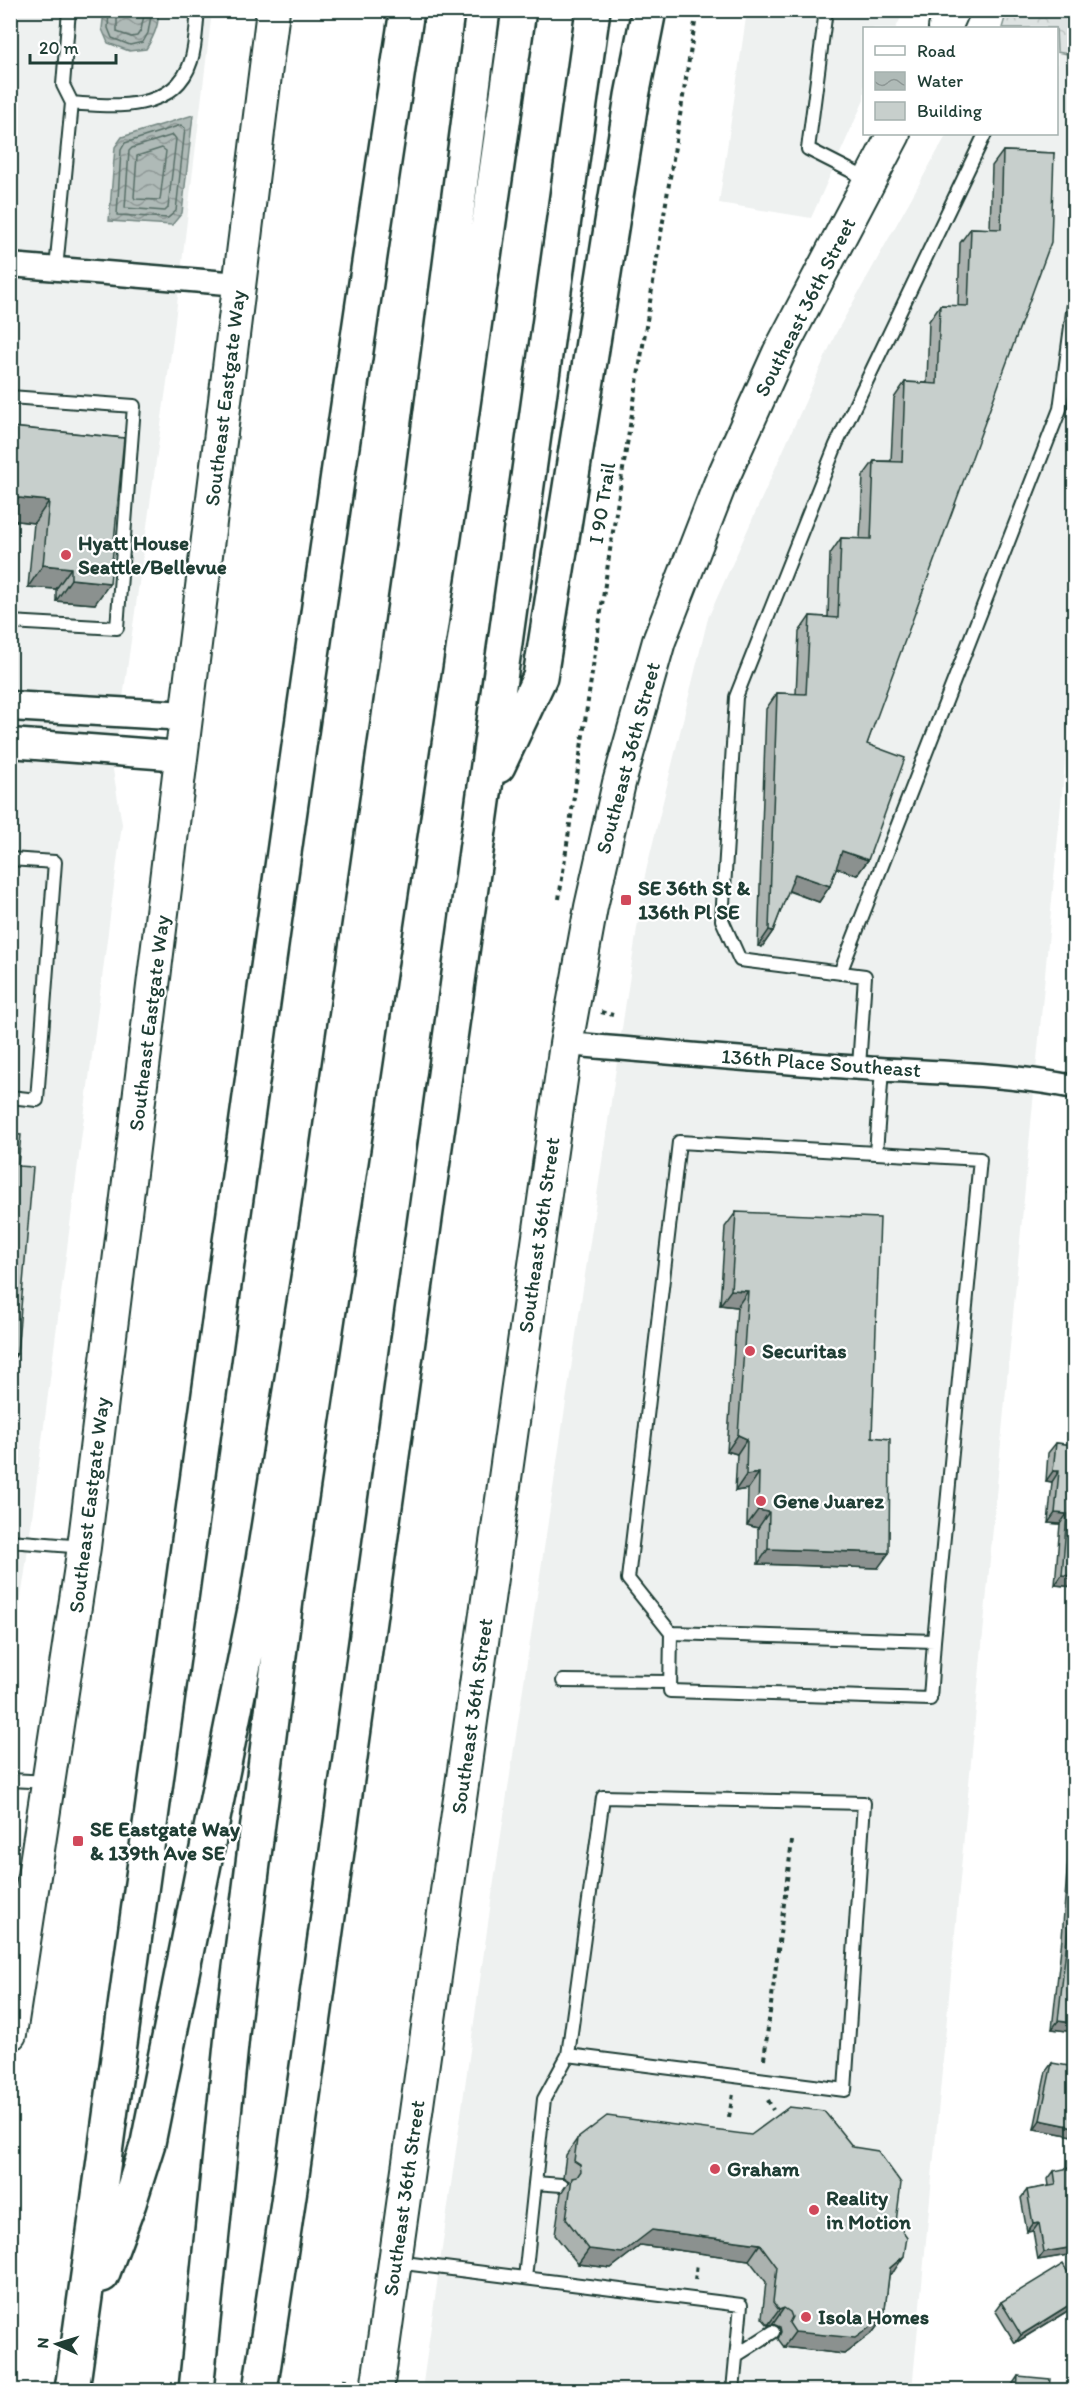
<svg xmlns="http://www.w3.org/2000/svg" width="1085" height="2401" font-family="Itim,sans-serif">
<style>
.built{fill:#eef1f0}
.forest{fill:url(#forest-crowns);stroke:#7e908b;stroke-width:1.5}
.water{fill:url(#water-waves);stroke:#758883;stroke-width:1.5}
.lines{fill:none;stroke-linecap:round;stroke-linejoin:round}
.shore{stroke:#596f68;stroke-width:1.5}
.service-casing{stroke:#1f3d34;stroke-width:16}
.minor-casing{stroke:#1f3d34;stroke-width:27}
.tertiary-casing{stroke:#1f3d34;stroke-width:33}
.secondary-casing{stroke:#1f3d34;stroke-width:36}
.motorway-casing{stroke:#1f3d34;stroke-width:38}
.path{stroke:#1f3d34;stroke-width:4;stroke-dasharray:4.5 4.5;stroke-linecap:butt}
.service{stroke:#fff;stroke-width:12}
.minor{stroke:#fff;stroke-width:22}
.tertiary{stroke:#fff;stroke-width:28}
.secondary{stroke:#fff;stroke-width:32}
.motorway{stroke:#fff;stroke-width:33}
.wall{fill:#abb2af;stroke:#1f3d34;stroke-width:1.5}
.shaded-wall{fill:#8b918f;stroke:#1f3d34;stroke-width:1.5}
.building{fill:#c7cfcc;stroke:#1f3d34;stroke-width:1.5}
.poi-dot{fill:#d1495b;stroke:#fff;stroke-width:2}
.labels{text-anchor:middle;stroke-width:4.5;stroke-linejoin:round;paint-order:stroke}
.street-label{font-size:21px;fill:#1f3d34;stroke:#fff}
.poi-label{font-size:21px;font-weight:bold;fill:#1f3d34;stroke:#fff;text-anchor:start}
</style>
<defs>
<pattern id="forest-crowns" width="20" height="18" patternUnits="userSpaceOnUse" patternTransform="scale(1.5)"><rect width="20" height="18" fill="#dee3e2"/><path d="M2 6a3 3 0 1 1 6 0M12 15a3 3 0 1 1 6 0" fill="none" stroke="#bec4c2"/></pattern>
<pattern id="water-waves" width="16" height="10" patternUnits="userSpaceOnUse" patternTransform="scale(1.5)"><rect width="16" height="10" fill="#afbab7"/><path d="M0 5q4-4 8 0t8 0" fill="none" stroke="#8e9896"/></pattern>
</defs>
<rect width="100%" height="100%" fill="#fff"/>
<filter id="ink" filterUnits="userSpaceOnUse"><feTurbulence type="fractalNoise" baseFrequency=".0167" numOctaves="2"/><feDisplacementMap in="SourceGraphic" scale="12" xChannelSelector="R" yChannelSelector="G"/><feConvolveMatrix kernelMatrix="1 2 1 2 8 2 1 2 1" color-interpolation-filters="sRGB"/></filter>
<g filter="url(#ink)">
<path class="built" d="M11,11H212L172,346L113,770L122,824L25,1572L11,1663Z
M747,11H904L896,28H864V100L811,218L719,203Z
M1057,52L1074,55V666L912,2390H422L492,1895L645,875L708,618L836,333L947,134H1056Z"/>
<path class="forest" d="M1007,11H1074V55L1057,52L1056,28H1002Z"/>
<path class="water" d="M104,11H158C160,24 153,38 146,49L129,51L108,43L102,29Z
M193,115L182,213L172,225L109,221L115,147L122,137Z"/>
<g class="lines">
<path class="shore" d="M109,10L108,28L112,38L130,45L143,42L148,33L152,10
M117,10V32L131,37L137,36L141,30L145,10
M181,125L185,128L176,211L168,218L117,215L121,150L125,143Z
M173,135L176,139L168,208L165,211L125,208L129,151L132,148Z
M162,148L166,151L160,200L135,199L134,197L137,156Z"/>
<g class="service-casing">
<path id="service" d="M826,10L808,149L869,180
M72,103C114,107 175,112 191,61C196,45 196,27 198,10
M56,269L72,103L63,85L69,10
M10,397L134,406L117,628L10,622
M10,859L55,862L37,1100L10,1097
M840,973L1060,409L1074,304
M859,1067L865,976L740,960L722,920L736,697L836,445L985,134
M876,1153L980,1159L934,1641
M10,1541L84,1547
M671,1633L934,1641L930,1699L670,1691L671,1633L628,1579L679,1142L876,1153L882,1069
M563,1681L670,1682
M10,1780L49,1782
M535,2183L562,2185
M396,2262L741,2305L733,2390
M525,2278L544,2099L568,2055L603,1797L864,1803L845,2090L568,2055
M737,2355L773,2332"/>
</g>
<g class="minor-casing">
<path id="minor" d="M10,265L239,284
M566,1044C665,1052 763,1061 862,1068C933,1073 1004,1073 1074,1087"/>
</g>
<g class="tertiary-casing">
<path id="tertiary" d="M10,706L187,716
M10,743L182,756"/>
</g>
<g class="secondary-casing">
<path id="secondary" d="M945,28L953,10
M10,2034L84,1547L273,10
M377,2390L566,1044L591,907L619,783L659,641L720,484L779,353L894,134"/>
</g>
<g class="motorway-casing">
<path id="motorway" d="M498,766L540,677L632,96L649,10
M102,2275L129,2203L148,2143L256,1604L317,1222L416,527L483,10
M72,2390C183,1597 286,802 407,10
M196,2390L234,2015L287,1592L448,510L519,10
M260,2390L291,2182L593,10"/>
</g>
<path class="path" d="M559,899L610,550L697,10
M601,1012L613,1015
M764,2059L792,1841
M768,2100L773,2110
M729,2117L733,2094
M695,2280L697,2263
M344,2390L345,2379"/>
<use href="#service" class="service"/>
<use href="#minor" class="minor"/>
<use href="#tertiary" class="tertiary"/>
<use href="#secondary" class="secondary"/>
<use href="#motorway" class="motorway"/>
</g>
<path class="wall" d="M1003,151L1054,153L867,744L868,860L857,875L836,868L830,886L819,902L788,891L773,931L762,947L758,946L766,709L777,693L796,694L799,632L810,616L828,617L830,554L841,538L860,539L863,476L874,461H891L894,398L905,382L927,383L929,321L940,305L958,306L960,243L971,228L990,229L992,166Z
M10,427L124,438L95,604L56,601V589L28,587L34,523L10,520Z
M1074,1182V1198L1068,1193Z
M736,1212L872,1437L878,1568L758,1564V1528L747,1525L748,1489L735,1491L737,1454L727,1451L737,1307L720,1305L725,1227Z
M1074,1340V1389L1070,1388Z
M1056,1443L1074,1445V1587L1055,1585L1060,1524L1048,1523L1052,1482L1046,1481L1048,1453Z
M1074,1780V2032L1052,2029L1062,1938Z
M1052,2063L1073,2136L1034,2129L1046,2071Z
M577,2139L896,2222L894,2271L889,2275L884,2317L873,2332L844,2354L784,2347L778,2339L781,2332L780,2327L773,2324L768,2325L762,2318L766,2282L749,2260L641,2245L611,2268L578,2264L555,2235L561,2193L569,2181L563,2177L566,2155Z
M1054,2171L1074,2254L1038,2260L1033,2231L1027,2232L1021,2198L1027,2190L1049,2186L1048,2179Z
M1074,2283V2307L1015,2343L995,2310L1001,2302Z
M1018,2376L1049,2389L1058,2391H1012V2385Z"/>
<path class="shaded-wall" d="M10,497L49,501L34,523L10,520Z
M43,565L71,568L56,589L28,587Z
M71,579L110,583L95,604L56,601Z
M842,851L868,860L857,875L831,866Z
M795,874L830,886L819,902L784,889Z
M769,930L773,931L762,947L758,946Z
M731,1290L748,1291L737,1307L720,1305Z
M10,1353L17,1354L10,1363Z
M1074,1382V1389L1070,1388Z
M738,1435L747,1439L737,1454L727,1451Z
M1053,1471H1059L1052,1482L1046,1481Z
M759,1473L748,1489L735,1491L746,1475Z
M758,1510L769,1512L758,1528L747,1525Z
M1055,1513L1067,1514L1060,1524L1048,1523Z
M768,1549L889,1553L878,1568L758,1564Z
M1062,1575L1074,1576V1587L1055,1585Z
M1058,2021L1074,2023V2032L1052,2029Z
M1040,2120L1074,2127V2133L1073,2136L1034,2129Z
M1039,2223L1033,2231L1027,2232L1033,2224Z
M652,2230L760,2244L749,2260L641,2245L611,2268L578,2264L589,2249Z
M1074,2247V2254L1038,2260L1044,2252Z
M904,2256L894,2271L879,2283L890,2268Z
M1074,2302V2307L1015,2343L1021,2335Z
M784,2308L773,2324L768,2325L779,2310Z
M884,2317L873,2332L844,2354L784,2347L795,2332Z"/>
<path class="building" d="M1003,151L1054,153L1051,242L867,744L905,758L868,860L842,851L830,886L795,874L773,931L769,930L777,693L806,694L810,616L838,618L841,538L871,539L874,461L902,462L905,382L937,384L940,305L968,306L971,228L1001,229Z
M10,427L124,438L110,583L71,579V568L43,565L49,501L10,497Z
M10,1134L21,1135L18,1166L33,1167L17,1354L10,1353Z
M736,1212L880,1218L872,1437L890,1439L889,1553L768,1549L769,1512L758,1510L759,1473L746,1475L747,1439L738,1435L748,1291L731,1290Z
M1056,1443L1074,1445V1576L1062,1575L1067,1514L1055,1513L1059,1471H1053Z
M1074,1845V2023L1058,2021L1068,1930Z
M1052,2063L1074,2067V2127L1040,2120Z
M789,2107L824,2111L853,2147L878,2151L901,2183L896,2222L907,2237L904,2256L890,2268L884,2317L855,2338L795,2332L789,2323L792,2317L790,2312L784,2308L779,2310L773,2302L777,2267L760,2244L652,2230L622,2253L589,2249L566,2219L572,2178L577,2177L581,2171L580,2165L574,2161L577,2139L607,2116L751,2135Z
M1074,2167V2247L1044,2252L1039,2223L1033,2224L1027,2190L1056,2185L1054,2171Z
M1063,2264L1074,2283V2302L1021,2335L1001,2302Z
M1018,2376L1050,2379L1049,2389H1058V2391H1017Z"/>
</g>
<g class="poi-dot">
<circle cx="66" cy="555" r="6"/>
<rect x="620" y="894" width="12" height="12" rx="3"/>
<circle cx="750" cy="1351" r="6"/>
<circle cx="761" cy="1501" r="6"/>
<rect x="72" y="1835" width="12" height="12" rx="3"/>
<circle cx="715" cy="2169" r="6"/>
<circle cx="814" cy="2210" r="6"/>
<circle cx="806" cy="2317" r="6"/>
</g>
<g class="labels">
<g class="street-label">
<text transform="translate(805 307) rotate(-63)" y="7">Southeast 36th Street</text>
<text transform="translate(225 398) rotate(-83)" y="7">Southeast Eastgate Way</text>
<text transform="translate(602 503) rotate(-81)" y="7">I 90 Trail</text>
<text transform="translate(628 758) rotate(-75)" y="7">Southeast 36th Street</text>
<text transform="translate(149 1023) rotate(-83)" y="7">Southeast Eastgate Way</text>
<text transform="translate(821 1063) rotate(4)" y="7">136th Place Southeast</text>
<text transform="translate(539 1235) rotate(-82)" y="7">Southeast 36th Street</text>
<text transform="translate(89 1505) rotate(-83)" y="7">Southeast Eastgate Way</text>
<text transform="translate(472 1716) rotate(-82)" y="7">Southeast 36th Street</text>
<text transform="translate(404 2198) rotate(-82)" y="7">Southeast 36th Street</text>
</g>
<g class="poi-label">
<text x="78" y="550">Hyatt House<tspan x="78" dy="24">Seattle/Bellevue</tspan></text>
<text x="638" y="895">SE 36th St &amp;<tspan x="638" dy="24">136th Pl SE</tspan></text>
<text x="762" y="1358">Securitas</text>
<text x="773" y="1508">Gene Juarez</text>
<text x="90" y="1836">SE Eastgate Way<tspan x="90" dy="24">&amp; 139th Ave SE</tspan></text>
<text x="727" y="2176">Graham</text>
<text x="826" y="2205">Reality<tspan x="826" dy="24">in Motion</tspan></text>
<text x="818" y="2324">Isola Homes</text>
</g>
</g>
<rect width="1085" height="2401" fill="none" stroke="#fff" stroke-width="36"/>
<rect x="18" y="18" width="1049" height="2365" fill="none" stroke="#1f3d34" stroke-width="2" filter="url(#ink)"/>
<rect x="863" y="27" width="195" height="108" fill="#ffffff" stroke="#a5b1ae" stroke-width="1.5"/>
<rect x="875" y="46" width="30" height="9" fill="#ffffff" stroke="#a5b1ae" stroke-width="1.5"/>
<text x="917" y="57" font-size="18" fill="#1f3d34">Road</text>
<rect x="875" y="72" width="30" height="18" fill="url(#water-waves)" stroke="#a5b1ae" stroke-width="1.5"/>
<text x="917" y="87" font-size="18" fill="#1f3d34">Water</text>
<rect x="875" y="102" width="30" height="18" fill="#c7cfcc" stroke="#a5b1ae" stroke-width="1.5"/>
<text x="917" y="117" font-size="18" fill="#1f3d34">Building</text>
<g transform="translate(57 2344) rotate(274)" stroke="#ffffff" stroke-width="4.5" paint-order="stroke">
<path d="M0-4.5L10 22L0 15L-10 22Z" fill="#1f3d34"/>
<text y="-9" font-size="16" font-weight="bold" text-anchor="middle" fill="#1f3d34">N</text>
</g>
<path d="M30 54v9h86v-9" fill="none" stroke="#1f3d34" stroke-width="3"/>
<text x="39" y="54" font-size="18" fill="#1f3d34" stroke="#ffffff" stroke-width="4.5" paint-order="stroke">20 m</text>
</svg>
